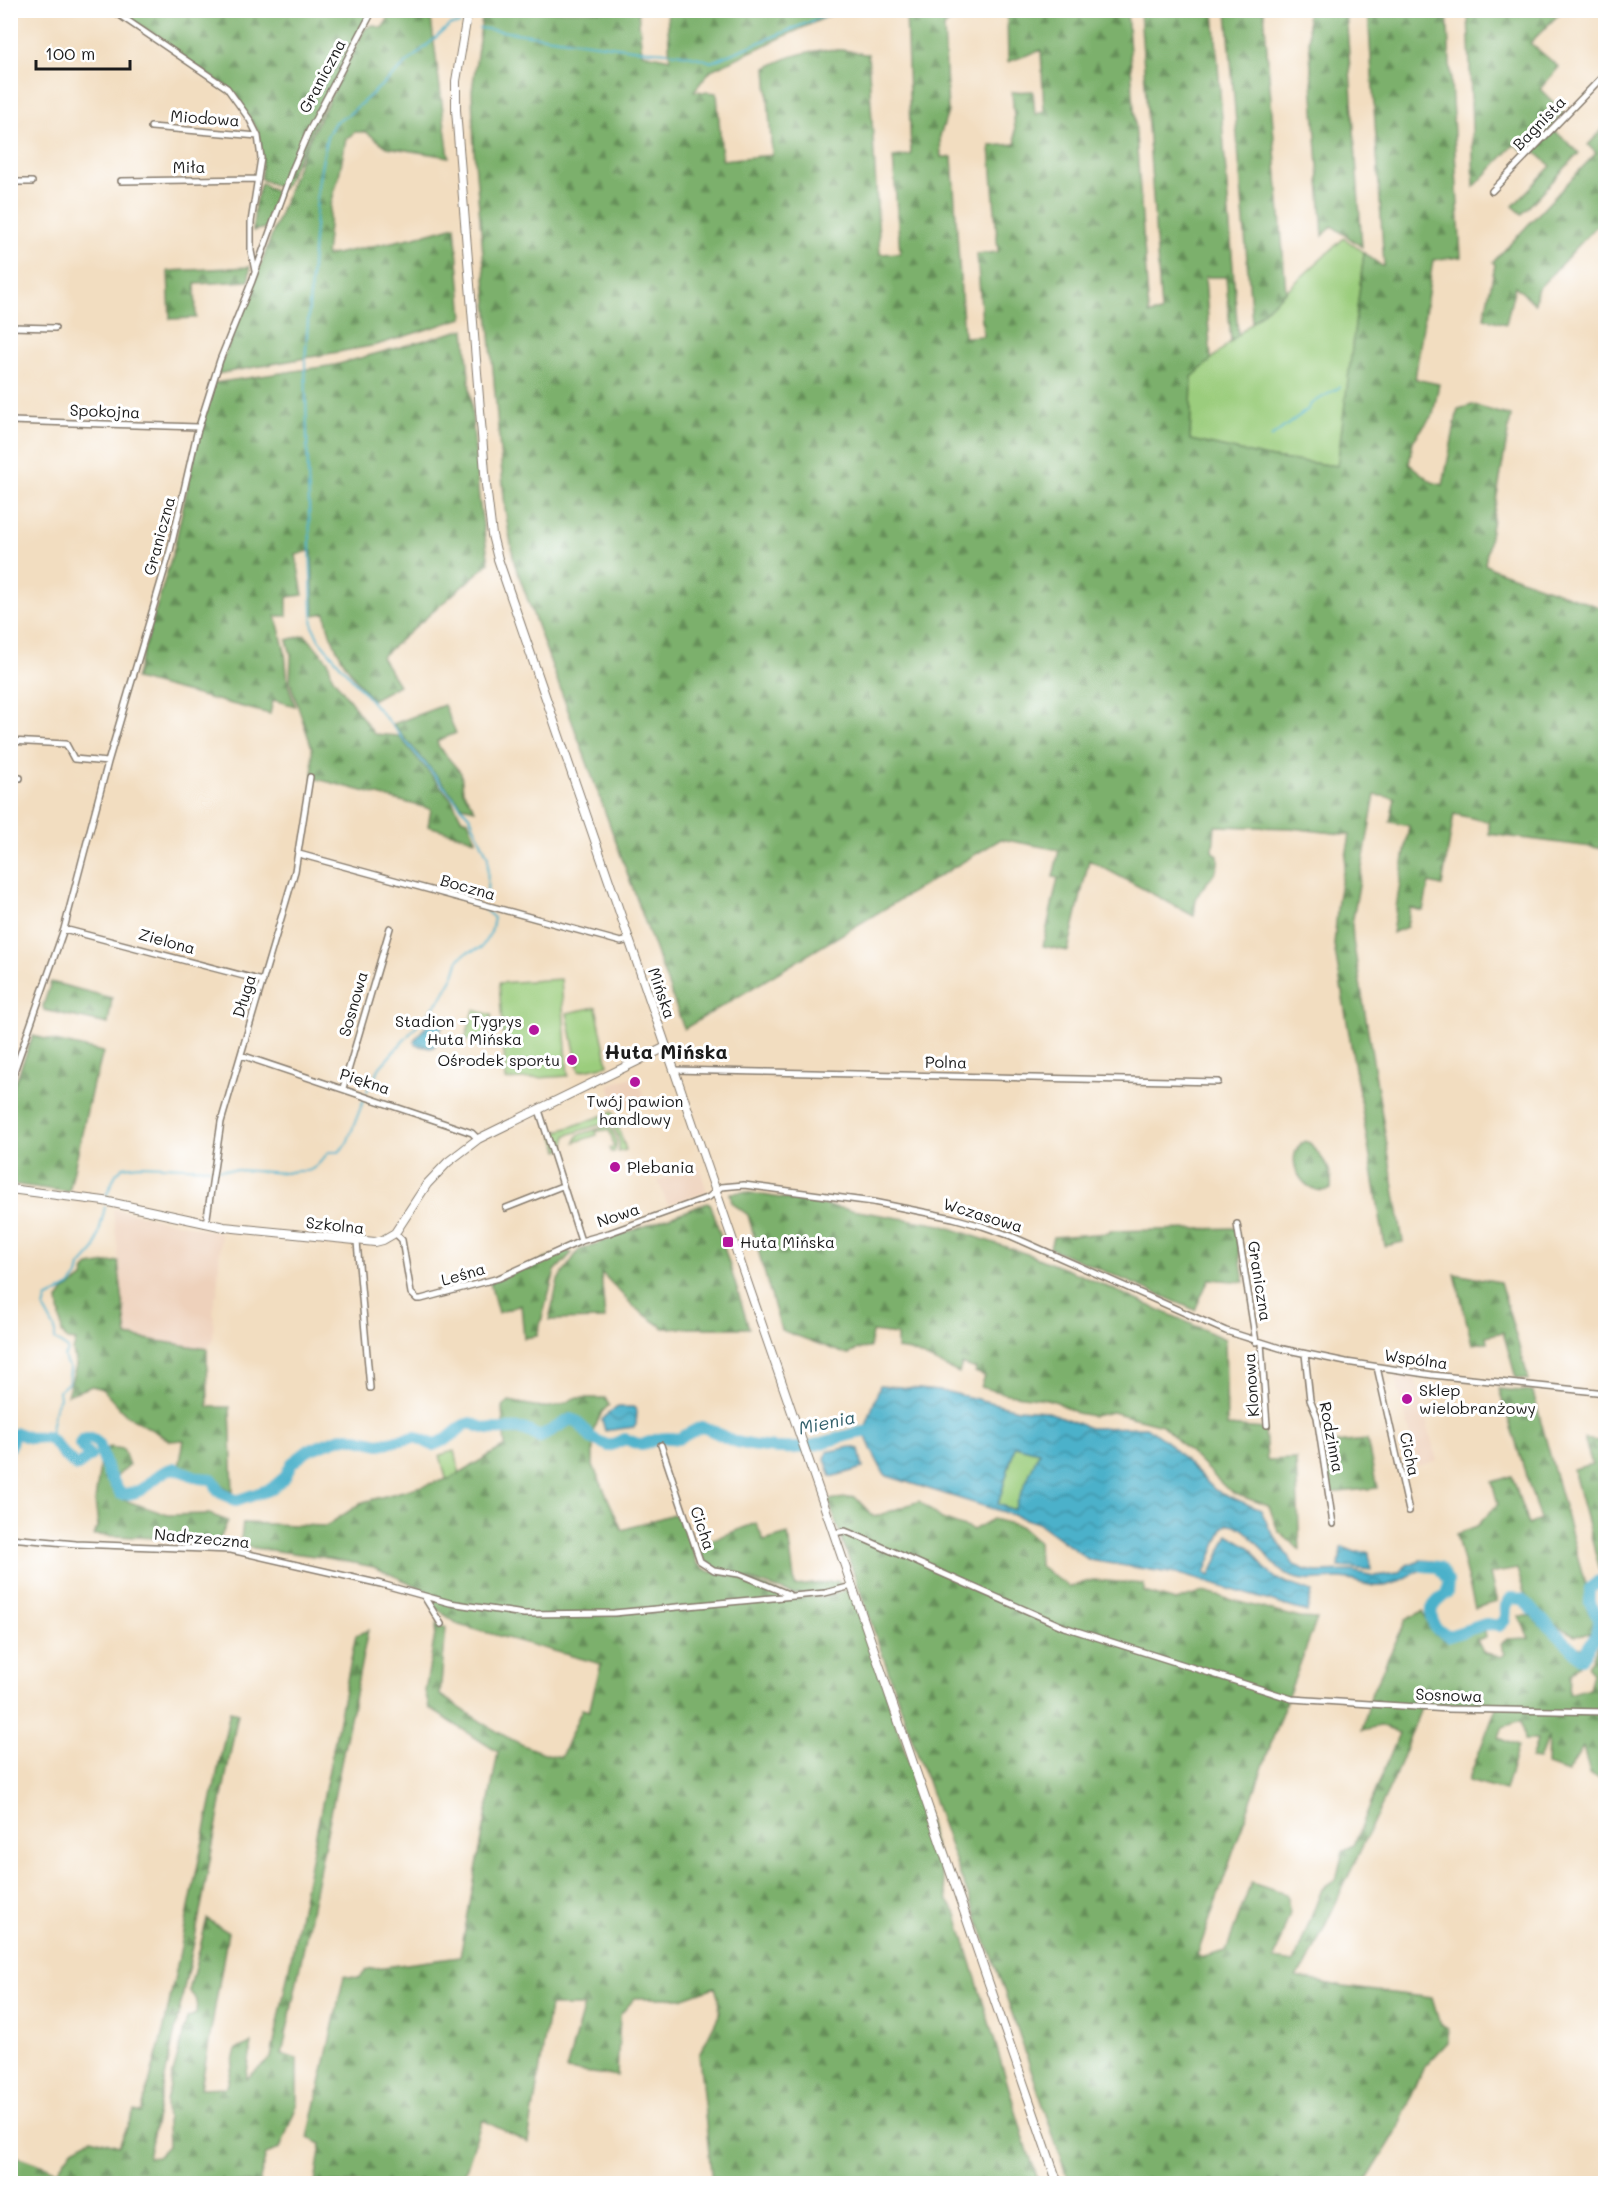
<svg xmlns="http://www.w3.org/2000/svg" width="1616" height="2194" font-family="Mali,sans-serif">
<style>
.built{fill:#eed1bb}
.grass{fill:#9bcd7d;stroke:#5c744c;stroke-width:1.5}
.forest{fill:url(#forest-firs);stroke:#4c6644;stroke-width:1.5}
.water{fill:url(#water-waves);stroke:#346673;stroke-width:1.5;fill-rule:evenodd}
.lines{fill:none;stroke-linecap:round;stroke-linejoin:round}
.stream{stroke:#4bb1ca;stroke-width:2}
.river{stroke:#4bb1ca;stroke-width:12}
.street-casing{stroke:#877c6e;stroke-width:8}
.secondary-casing{stroke:#877c6e;stroke-width:10}
.street{stroke:#fff;stroke-width:5}
.secondary{stroke:#fff;stroke-width:8}
.poi-dot{fill:#b5179e;stroke:#fff;stroke-width:2}
.labels{text-anchor:middle;stroke-width:6;stroke-linejoin:round;paint-order:stroke}
.street-label{font-size:16px;fill:#1c1c1c;stroke:#fff}
.poi-label{font-size:16px;fill:#1c1c1c;stroke:#fff;text-anchor:start}
.water-label{font-size:18px;font-style:italic;fill:#315f6a;stroke:#fff}
.quarter-label{font-size:20px;font-weight:bold;fill:#1c1c1c;stroke:#fff}
</style>
<defs>
<pattern id="forest-firs" width="22" height="20" patternUnits="userSpaceOnUse" patternTransform="scale(1.5)"><rect width="22" height="20" fill="#7cb06c"/><path d="M5 1l3.5 6h-7zM16 11l3.5 6h-7z" fill="#658e58"/></pattern>
<pattern id="water-waves" width="16" height="10" patternUnits="userSpaceOnUse" patternTransform="scale(1.5)"><rect width="16" height="10" fill="#4bb1ca"/><path d="M0 5q4-4 8 0t8 0" fill="none" stroke="#3e8fa3"/></pattern>
</defs>
<rect width="100%" height="100%" fill="#fff"/>
<filter id="ink" filterUnits="userSpaceOnUse"><feTurbulence type="fractalNoise" baseFrequency=".0167" numOctaves="2"/><feDisplacementMap in="SourceGraphic" scale="12" xChannelSelector="R" yChannelSelector="G"/><feConvolveMatrix kernelMatrix="1 2 1 2 8 2 1 2 1" color-interpolation-filters="sRGB"/></filter>
<filter id="wash" filterUnits="userSpaceOnUse"><feTurbulence type="fractalNoise" baseFrequency=".008" numOctaves="4" result="noise"/><feDisplacementMap in="SourceGraphic" scale="24" xChannelSelector="R" yChannelSelector="G"/><feGaussianBlur stdDeviation="1.35" result="paint"/><feColorMatrix in="noise" values="0 0 0 0 0 0 0 0 0 0 0 0 0 0 0 0 0 1.4 0 .05"/><feComposite in="paint" operator="in"/></filter>
<g filter="url(#wash)">
<rect width="100%" height="100%" fill="#f2ddc0"/>
<path class="built" d="M637,1075L645,1099L617,1110L609,1085Z
M699,1166L707,1192L668,1205L658,1181Z
M113,1209L221,1233L217,1295L214,1297L213,1341L207,1349L127,1336Z
M1395,1375L1415,1378L1437,1461L1418,1466Z"/>
<path class="grass" d="M1344,238L1364,253L1338,466L1272,458L1190,440L1192,377Z
M561,979L568,1076L506,1080L499,983Z
M596,1007L608,1065L579,1071L567,1013Z
M474,1010L492,1015L483,1045L465,1039Z
M613,1112L626,1150L618,1152C622,1142 616,1128 608,1122L567,1135L564,1148L559,1151L553,1133Z
M607,1126C615,1130 619,1144 614,1152H611L610,1148L614,1147L611,1134L608,1130L596,1131L597,1135L575,1142L578,1135Z
M1015,1446L1039,1452L1015,1510L998,1505Z
M454,1451L461,1478L447,1482L440,1455Z"/>
<path class="forest" d="M117,11H373L361,29L283,189L261,179L262,159L258,131L240,102L227,87L192,64L159,37Z
M384,11H430L449,157L387,147L366,132H355L346,139L339,176L331,204L326,256L415,237L455,226L463,318L377,345L217,374L255,280L303,152L365,29L372,25L382,28L387,21L388,14Z
M483,11H638L642,53L670,59L667,11H839L711,70L694,91L717,93L722,160L772,155L766,68C790,54 822,46 850,51C857,52 861,54 868,54L880,254L900,253L893,157L911,155L906,11H963L944,27L948,112L940,136L941,157H952L964,337L983,336L977,254L998,252L990,146L1016,144L1012,92L1033,91L1035,115L1044,111L1041,50L1008,62L1007,11H1127L1149,314L1161,312L1140,11H1214L1238,335L1231,342L1226,277H1205L1211,360L1192,377L1190,440L1272,458L1337,466L1364,253L1382,266H1384L1368,11H1447L1461,257L1433,260L1415,379L1439,384L1433,414L1413,441L1409,464L1432,482L1443,485L1458,409L1472,405L1511,416L1485,564L1493,569L1605,609L1606,849L1489,834V822L1454,814L1442,886L1429,883L1423,911L1410,908L1407,927L1392,933L1409,826L1390,822L1395,798L1375,795L1352,924L1353,940L1403,1242L1385,1246L1334,945L1338,899L1350,835L1290,828L1215,826L1213,851L1218,856C1221,875 1204,881 1197,897C1195,902 1195,910 1194,916L1089,860L1068,951L1043,946L1058,878L1053,877L1059,850L1001,839L684,1029L514,562L505,509L474,150L472,91Z
M1227,11H1264L1286,291L1252,322Z
M1307,11H1346L1362,247L1332,226L1323,236Z
M1468,11H1562L1530,43L1559,67L1540,89L1564,113L1526,154L1515,144L1474,187Z
M1605,127V217L1537,290L1535,304L1515,286L1506,324L1484,318L1495,265L1493,262L1596,153L1588,145Z
M1554,130L1579,153L1522,214L1513,206L1551,166L1534,151Z
M261,183L278,193L266,228L253,231L255,204Z
M250,267L249,281L195,284L196,318L170,319L168,271Z
M465,329L479,499L489,563L381,657L399,685L372,700C351,674 330,647 325,613L314,615L312,550L296,555L303,595L287,597V616H276L285,652L288,684L295,706L273,700L270,714L135,679L174,549L200,429L214,383L335,365Z
M305,635L328,661L332,676L374,734L399,736L452,800L461,818L468,820L476,840L428,826L431,809L313,778L312,748L290,683L291,655L287,640Z
M444,705L456,733L437,741L439,747L461,773L463,791L475,809L462,806L393,724Z
M51,982L112,998L108,1024L44,1010L43,1006Z
M33,1036L103,1052L96,1079H94L69,1192L11,1184V1093Z
M1305,1141L1310,1143C1323,1160 1333,1167 1331,1189C1303,1200 1280,1155 1305,1141Z
M745,1192L941,1225L1030,1255L1083,1276L1225,1339L1227,1426L1265,1429L1267,1460L1296,1459L1300,1550L1278,1531L1269,1506L1235,1494L1226,1488L1162,1425L1112,1412L1093,1416L1076,1413L1057,1402L1046,1399L1007,1394L981,1387L985,1376L975,1372L976,1369L962,1364L959,1373L911,1351L897,1349V1335L872,1332L870,1348L858,1349L848,1355L781,1330L748,1215L732,1203L730,1193Z
M707,1203L711,1205L749,1328H664L635,1308L601,1272L605,1319L549,1320L558,1280L579,1250Z
M1236,1228L1244,1282L1209,1279L1195,1310L1050,1248L1053,1237L1109,1233L1110,1231Z
M567,1251L572,1253L555,1271L537,1336L524,1338L521,1305L498,1313L490,1283L562,1252Z
M118,1261L127,1336L207,1349L208,1407H230L233,1492L217,1483L214,1478L179,1467L184,1440L170,1441L124,1413L102,1389L92,1386L67,1395L76,1366L73,1351L76,1341L67,1340L62,1333L58,1300L64,1291L83,1278L85,1270L89,1266Z
M1455,1274L1500,1282L1529,1380L1516,1378L1503,1332L1486,1336L1487,1342L1472,1344Z
M1499,1389L1533,1392L1587,1591C1586,1602 1584,1610 1594,1617L1595,1633L1575,1635L1556,1626L1526,1599L1517,1569L1490,1574L1497,1602L1475,1608L1456,1534L1477,1526L1498,1504L1492,1482L1512,1476L1528,1525L1540,1520Z
M574,1398H605L609,1405L602,1412L593,1432V1465L622,1530L673,1514L684,1523L697,1564L708,1571L738,1577L789,1597H826L851,1588L928,1820L948,1901L956,1912L1029,2155L1040,2183H712L699,2055L720,2013L718,1997L715,1987L684,1998H635L620,2015L617,2076L566,2070L584,2006H550L528,2142L482,2120L462,2183H315L321,2144L308,2138L344,1976L359,1978L368,1969L460,1957L498,1752L429,1708L425,1691L437,1623L446,1628L440,1695C478,1719 516,1749 561,1757L582,1709L589,1711L601,1664L459,1625L432,1605L428,1591L374,1567L322,1557L240,1546L243,1523L326,1526L363,1502L451,1478L505,1446L502,1408L509,1401C532,1405 551,1414 574,1398Z
M1584,1439L1605,1442V1578H1602L1573,1469L1592,1464Z
M1367,1440L1377,1488L1330,1493L1324,1444Z
M109,1447L123,1449L129,1465L112,1481L121,1499L168,1515L209,1514L228,1521L219,1541L93,1535L98,1525L95,1501L102,1451Z
M855,1497L874,1517L919,1501L942,1519L973,1530L993,1519L1020,1526L1038,1542L1039,1565L1069,1587L1093,1580L1144,1584V1592L1176,1601L1203,1592L1300,1618L1317,1619L1282,1712L1197,1956L1203,1957L1226,1951L1251,1883L1286,1894L1290,1913L1274,1959L1294,1962L1322,1889L1336,1880L1343,1851L1354,1845L1399,1733L1380,1726L1362,1730L1372,1692L1406,1620L1423,1611L1434,1634L1447,1641L1485,1630L1486,1637L1477,1640L1483,1652L1501,1657L1505,1654L1501,1644L1507,1639L1529,1638L1519,1616H1530L1564,1646L1582,1648V1662L1570,1675L1569,1694L1589,1688L1593,1673L1587,1666L1604,1637L1605,1638V1780L1590,1775L1583,1747L1567,1772L1547,1765L1548,1737L1539,1760L1531,1759L1537,1740H1524L1521,1721L1503,1727L1499,1738L1518,1746L1505,1791L1468,1781L1497,1705L1423,1703L1393,1781L1307,1964L1296,1977L1344,1987L1432,1998L1440,2025L1448,2029V2042L1423,2069L1396,2133L1365,2183H1069C1034,2080 1002,1976 960,1875L828,1500Z
M756,1523L764,1541L788,1534L795,1586L839,1581L841,1587L826,1594H793L716,1568L703,1560L698,1545Z
M368,1630L282,2055L297,2059V2105L280,2149L266,2154L259,2183H11V2154L57,2171L73,2148L92,2138L119,2146L134,2111L141,2113L164,2028L230,1711L238,1713L198,1923L148,2158L157,2157L168,2146L166,2102L187,2018L196,2014L197,2000L189,1991L207,1919L228,1932L201,2088L227,2087L236,2049L252,2043L246,2079L271,2058L356,1635Z"/>
<path class="water" d="M433,1020L439,1021L442,1027L434,1047L430,1048L416,1045L414,1041L425,1027Z
M880,1385L948,1392L1018,1409L1046,1411L1090,1428L1146,1427L1166,1441L1215,1490L1261,1510L1270,1530L1294,1565L1306,1570L1316,1572L1352,1571L1374,1576L1398,1573L1407,1565L1420,1560L1433,1561L1442,1566L1432,1571L1426,1568C1413,1572 1403,1582 1389,1585C1371,1590 1357,1579 1339,1579C1320,1579 1308,1584 1289,1576C1267,1566 1251,1522 1227,1524L1223,1528L1205,1573L1210,1576L1228,1534L1251,1548L1266,1570L1277,1579L1312,1592L1307,1612L1182,1575L1089,1560L1038,1523L887,1476L883,1472L873,1453L866,1437L865,1429ZM1015,1446L1039,1452L1014,1510L998,1504Z
M618,1407H634L637,1412L636,1425L634,1427L605,1431L602,1420L611,1411Z
M850,1447L859,1449L863,1468L831,1477L825,1459L827,1452Z
M1343,1547L1355,1552H1369L1371,1570L1339,1567L1341,1548Z"/>
<g class="lines">
<path class="stream" d="M460,24L450,25L348,115L335,122L327,136L318,185L305,362L312,615L313,627L319,640L470,817L488,857L487,900
M479,28L640,50C663,51 689,53 711,62L839,10
M1271,437L1307,410L1311,404L1340,387
M367,1091L380,1067L440,1000L454,975L459,959L466,953L481,948L491,932L494,918L484,909
M219,1169L286,1173C294,1170 299,1171 306,1171C315,1171 323,1158 329,1152H339L347,1143L364,1099
M106,1196L116,1174L123,1167L140,1165L210,1168
M49,1439L56,1404L60,1399L59,1391L69,1382L70,1368L66,1363L64,1356L67,1353L68,1349L55,1340V1329L44,1309L46,1299L70,1286L78,1276L80,1266L95,1249L105,1207"/>
<path class="river" d="M10,1447L13,1436L17,1433L30,1438L46,1437L53,1441L64,1455L77,1466L90,1456L80,1444L82,1440L91,1438L99,1444L108,1473L121,1494C148,1496 151,1473 174,1468L199,1478L212,1479L215,1483L218,1491L236,1501L271,1489L285,1477L292,1463L309,1450L338,1439L348,1437L379,1444L416,1437L433,1445L447,1439L464,1425L471,1423C493,1434 500,1427 522,1429C528,1430 534,1435 540,1437L571,1419L578,1422L591,1438L609,1446L625,1439L641,1445C656,1440 661,1436 678,1439L701,1427C712,1429 721,1436 731,1440C747,1446 777,1449 795,1448C820,1448 856,1427 881,1432
M1423,1566L1439,1567L1448,1581L1447,1593C1431,1606 1428,1608 1435,1628L1449,1636L1486,1624L1499,1626L1505,1620L1506,1606L1511,1598L1522,1599C1541,1620 1562,1637 1581,1658L1596,1636L1599,1618L1590,1603V1588L1599,1581L1606,1585"/>
</g>
</g>
<g filter="url(#ink)">
<g class="lines">
<g class="street-casing">
<path id="street" d="M112,10L227,88L250,120L258,136L261,158L251,222V251L255,271
M151,127L258,136
M121,181L258,179
M10,182H32
M1492,191L1606,73
M10,327L55,328
M10,421L198,427
M10,741L66,744L74,759L108,762
M10,777L20,778
M299,854L621,942L629,940
M64,929L263,981
M241,1055L452,1126L472,1133L478,1139
M674,1070L1218,1082
M10,1083L64,929L108,762L170,551L197,433L220,360L252,281L293,168L309,131L373,10
M343,1088L390,928
M539,1110L581,1241L609,1233L709,1197L721,1187L744,1185L873,1202L953,1218L982,1226L1011,1236L1226,1331L1283,1349L1346,1362L1432,1375L1606,1393
M506,1208L562,1186
M206,1224L221,1122L295,871L310,777
M1237,1224L1256,1342
M395,1233L402,1240L411,1293L417,1299H421L499,1278L581,1241
M357,1242L370,1388
M1261,1343L1267,1425
M1305,1354L1310,1400L1317,1417L1333,1524
M1377,1367L1409,1511
M661,1445L700,1561L714,1570L739,1574L788,1594
M834,1533L845,1531L862,1538L1064,1627L1292,1699L1448,1709L1606,1712
M10,1538L76,1544L231,1550L381,1584L450,1603L524,1614L614,1613L825,1593L852,1586
M425,1598L441,1624"/>
</g>
<g class="secondary-casing">
<path id="secondary" d="M468,10L456,81V110L486,485L492,535L498,559L1058,2184
M10,1189L104,1201L224,1227L375,1242L383,1240L395,1233L427,1184L448,1162L478,1139L666,1047"/>
</g>
<use href="#street" class="street"/>
<use href="#secondary" class="secondary"/>
</g>
</g>
<g class="poi-dot">
<circle cx="534" cy="1030" r="6"/>
<circle cx="572" cy="1060" r="6"/>
<circle cx="635" cy="1082" r="6"/>
<circle cx="615" cy="1167" r="6"/>
<rect x="722" y="1236" width="12" height="12" rx="3"/>
<circle cx="1407" cy="1399" r="6"/>
</g>
<g class="labels">
<g class="street-label">
<text transform="translate(322 76) rotate(-62)" y="6">Graniczna</text>
<text transform="translate(205 118) rotate(4)" y="6">Miodowa</text>
<text transform="translate(1539 123) rotate(-46)" y="6">Bagnista</text>
<text transform="translate(189 167) rotate(-1)" y="6">Miła</text>
<text transform="translate(105 411) rotate(2)" y="6">Spokojna</text>
<text transform="translate(159 536) rotate(-75)" y="6">Graniczna</text>
<text transform="translate(468 887) rotate(16)" y="6">Boczna</text>
<text transform="translate(167 941) rotate(15)" y="6">Zielona</text>
<text transform="translate(662 993) rotate(71)" y="6">Mińska</text>
<text transform="translate(244 996) rotate(-73)" y="6">Długa</text>
<text transform="translate(353 1004) rotate(-74)" y="6">Sosnowa</text>
<text transform="translate(946 1062) rotate(1)" y="6">Polna</text>
<text transform="translate(365 1081) rotate(18)" y="6">Piękna</text>
<text transform="translate(618 1215) rotate(-19)" y="6">Nowa</text>
<text transform="translate(983 1215) rotate(17)" y="6">Wczasowa</text>
<text transform="translate(335 1225) rotate(6)" y="6">Szkolna</text>
<text transform="translate(463 1274) rotate(-16)" y="6">Leśna</text>
<text transform="translate(1260 1281) rotate(81)" y="6">Graniczna</text>
<text transform="translate(1416 1359) rotate(8)" y="6">Wspólna</text>
<text transform="translate(1251 1385) rotate(-94)" y="6">Klonowa</text>
<text transform="translate(1332 1437) rotate(79)" y="6">Rodzinna</text>
<text transform="translate(1410 1454) rotate(78)" y="6">Cicha</text>
<text transform="translate(703 1528) rotate(71)" y="6">Cicha</text>
<text transform="translate(202 1538) rotate(5)" y="6">Nadrzeczna</text>
<text transform="translate(1449 1695) rotate(2)" y="6">Sosnowa</text>
</g>
<g class="poi-label">
<text x="522" y="1027" text-anchor="end">Stadion - Tygrys<tspan x="522" dy="18">Huta Mińska</tspan></text>
<text x="560" y="1066" text-anchor="end">Ośrodek sportu</text>
<text x="635" y="1107" text-anchor="middle">Twój pawion<tspan x="635" dy="18">handlowy</tspan></text>
<text x="627" y="1173">Plebania</text>
<text x="740" y="1248">Huta Mińska</text>
<text x="1419" y="1396">Sklep<tspan x="1419" dy="18">wielobranżowy</tspan></text>
</g>
<g class="water-label">
<text transform="translate(827 1423) rotate(-12)" y="6">Mienia</text>
</g>
<g class="quarter-label">
<text x="666" y="1059">Huta Mińska</text>
</g>
</g>
<rect width="1616" height="2194" fill="none" stroke="#fff" stroke-width="36"/>
<path d="M36 60v9h94v-9" fill="none" stroke="#1c1c1c" stroke-width="3"/>
<text x="45" y="60" font-size="18" fill="#1c1c1c" stroke="#ffffff" stroke-width="4.5" paint-order="stroke">100 m</text>
</svg>
